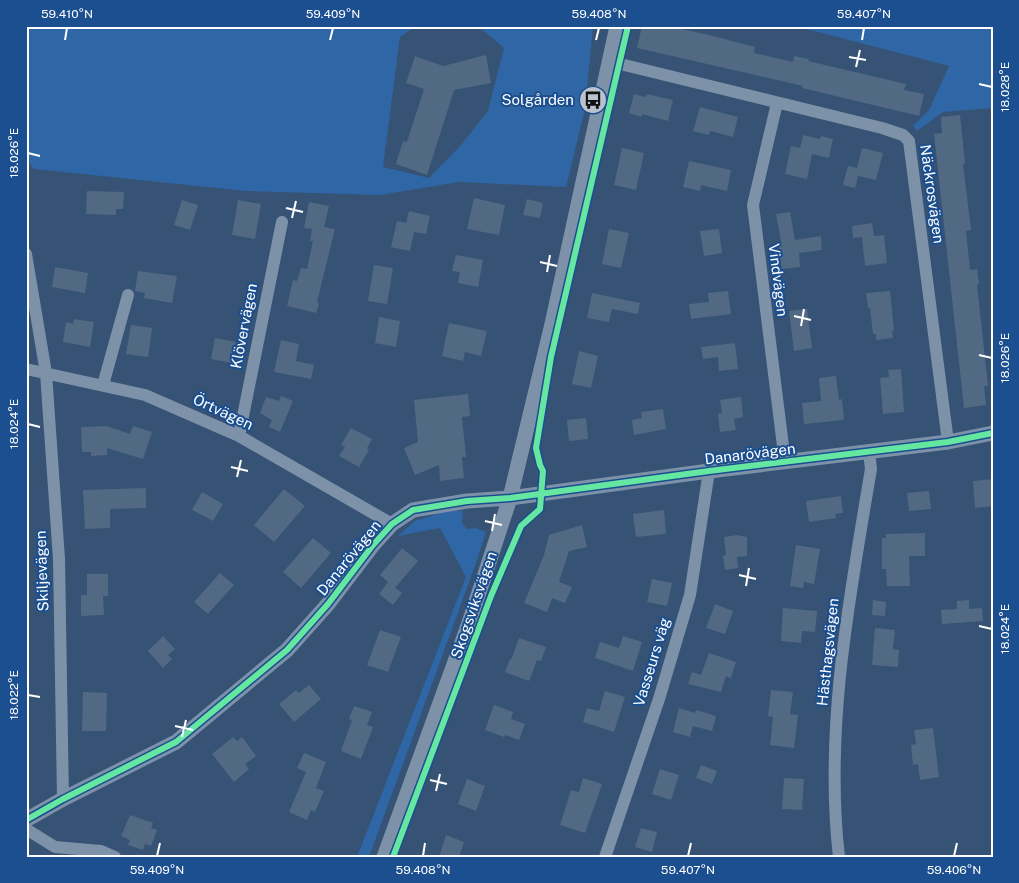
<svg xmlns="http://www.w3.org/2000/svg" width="1019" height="883" font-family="'Public Sans',sans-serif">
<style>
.green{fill:#2f66a5}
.building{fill:#526984}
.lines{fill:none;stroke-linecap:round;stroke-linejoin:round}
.minor{stroke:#7d92a8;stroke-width:12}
.tertiary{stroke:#7d92a8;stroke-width:15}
.cycleway-casing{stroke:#1b4f8f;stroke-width:9}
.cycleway{stroke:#66e7a1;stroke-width:6}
.ticks{fill:none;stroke:#fff;stroke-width:2}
.labels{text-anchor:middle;stroke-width:4;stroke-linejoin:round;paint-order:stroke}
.poi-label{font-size:15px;fill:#fff;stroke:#1b4f8f;text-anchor:end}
.street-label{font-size:15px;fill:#fff;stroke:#1b4f8f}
.neatline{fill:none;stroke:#fff;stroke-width:2}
.ticks-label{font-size:12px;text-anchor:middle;fill:#fff}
</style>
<rect width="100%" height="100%" fill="#365274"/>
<path class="green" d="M26,26H416L400,37L383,167L429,178L461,145L488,111L504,48L478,26H593L585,109L566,187L459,182L380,195L246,191L34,169L26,159Z
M795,26H993V108L943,112L917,131L913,126L929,110L949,66Z
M449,510L463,511L462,523L467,529L476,528L486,532L476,563L369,857H357L466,577L440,528L398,536L415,521Z"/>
<path class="building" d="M642,26H667L709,35L755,47L754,53L793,62L794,56L809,59L808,61L906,84L904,90L924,94L919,116L802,88L803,86L637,48Z
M486,55L491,83L454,90L427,175L396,164L403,141L407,142L424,89L406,83L415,56L443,66Z
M634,94L646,97L647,94L673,100L668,121L642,114L641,117L629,113Z
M700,107L738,117L733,137L710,131L709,135L693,131Z
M960,115L965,163L963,164L971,230L966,231L970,270L977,269L979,284L977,285L988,386H984L986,405L964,408L934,134L942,133L941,117Z
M803,135L820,139L821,136L833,139L829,158L812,154L807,179L785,174L791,146L800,148Z
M622,148L644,153L636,190L614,185Z
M862,148L883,153L876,180L858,176L855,188L843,185L848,166L857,168Z
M689,161L731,170L727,191L701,185L700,191L683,187Z
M87,191L124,192L123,209H116V215L86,214Z
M474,198L505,205L499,235L467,229Z
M527,199L543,203L540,218L523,215Z
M182,200L198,205L190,230L174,225Z
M238,200L261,204L255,239L232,235Z
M309,202L329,206L324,227L335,229L317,302L319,304L316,313L287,306L293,280L297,281L301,268L307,269L313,241H310L312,229L304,228Z
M409,211L430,216L426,234L414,232L410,251L391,247L397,221L406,223Z
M790,212L795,240L821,236L822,250L799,253L800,267L782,269L778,242H781L776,214Z
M872,223L874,236L884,235L887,263L865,266L862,237L853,238L852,226Z
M609,229L629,233L621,268L602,264Z
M719,229L722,253L704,256L700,231Z
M456,255L483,260L478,287L458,283L460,272L452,271Z
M374,265L393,268L387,304L368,301Z
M55,267L88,273L85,293L52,287Z
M138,271L177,276L172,303L144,298L145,293L135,291Z
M728,291L731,314L691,319L689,304L709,302L708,293Z
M890,291L894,331H892L893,338L876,340V334H873L870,308H868L866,293Z
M592,293L640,303L638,314L612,309L609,322L587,318Z
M807,309L812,348L794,351L789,311Z
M379,317L400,321L396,347L375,343Z
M74,319L94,322L90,347L63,342L66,322L73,324Z
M449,323L487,331L481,356L465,352L463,361L442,356Z
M131,325L152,328L148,357L126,354Z
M215,338L236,342L232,363L211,359Z
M281,340L299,344L296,361L314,365L311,379L274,372Z
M735,343L738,369L719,371L718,357L703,359L701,347Z
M579,351L598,356L591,388L572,384Z
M901,369L904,412L883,414L880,378L889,377L888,370Z
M836,376L839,400L842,399L844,420L804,424L802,403L821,401L819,378Z
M468,394L470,416L462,417L466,457H462L464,478L440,481L439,465L415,475L404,448L418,442L414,400Z
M281,396L293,401L280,432L269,427L272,420L260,413L266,397L279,401Z
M741,397L743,417L734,419L736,430L720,432L718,414L722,413L720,400Z
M663,409L666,429L634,435L632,420L642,418L641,412Z
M586,418L588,439L569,441L567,420Z
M107,426L130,434L133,426L152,432L143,459L107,448V455L91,456V452H82L81,427Z
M351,428L372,439L367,448L369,450L359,467L339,456L345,447L341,445Z
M993,479V506L975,508L973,481Z
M146,488V508L110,509V528L85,529L83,490Z
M284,489L305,506L274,542L254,525Z
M929,491L931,509L909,511L907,493Z
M202,492L223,504L213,521L192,510Z
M841,496L843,513L835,514L836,518L809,522L806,501Z
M664,510L666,534L636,537L633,514Z
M582,525L587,547L569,551L559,582L572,587L565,603L552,598L547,612L524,603L544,555L549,535Z
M925,533V556H909L910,586H887L886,569H882V538H886V534Z
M737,535L747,537V556L737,557L738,568L725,570L723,556L726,555L724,537Z
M313,538L331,553L301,588L283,572Z
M796,545L820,549L814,584L804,582L803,588L790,586Z
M402,548L418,561L395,588L380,575Z
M220,573L234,585L208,614L194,602Z
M87,574H108V596H103L104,615L81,616V595H87Z
M652,579L672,583L667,606L647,602Z
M388,582L402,593L393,605L379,594Z
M873,600L886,602L885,616L872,615Z
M969,600V609L982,608L983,621L942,624L941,610L957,609V601Z
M715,604L733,611L725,634L706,628Z
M783,608L817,611L815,632L802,631L801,643L781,641Z
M875,628L895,630L893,649L899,650L898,667L872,665Z
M380,630L401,637L388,672L367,665Z
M163,636L175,649L168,655L172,659L163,668L148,651Z
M623,636L642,642L633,671L595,658L600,642L619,648Z
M519,638L546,647L541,661L537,660L529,681L505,672L510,659L511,660Z
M709,653L736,662L731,678L726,676L721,692L688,684L692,672L701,675Z
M309,685L321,699L294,722L279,704L296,690L299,693Z
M771,690L793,692L790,714L798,715L794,748L770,745L773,717L768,716Z
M605,691L625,697L614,732L583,722L587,708L599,711Z
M83,692L107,693L106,731H82Z
M494,705L513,712L511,719L525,724L519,740L505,735L504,737L485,730Z
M354,706L372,712L367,725L373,727L361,759L341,751L352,720L349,719Z
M679,708L695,713L696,710L716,716L712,731L693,726L690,737L673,732Z
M933,728L939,777L920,780L918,764L913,765L911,745L916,744L914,730Z
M233,737L237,741L242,737L256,756L245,764L249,769L234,782L212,754Z
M304,753L326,762L316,788L324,791L315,812L311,810L307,820L289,812L306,772L297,768Z
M701,765L717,771L712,784L696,778Z
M660,769L679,775L671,800L652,794Z
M583,778L602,784L585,833L560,825L571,790L579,792Z
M784,778L804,779L802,810L782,809Z
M467,779L485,786L476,811L458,804Z
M130,815L153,823L151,828L157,830L151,846L145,844L143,850L128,845L130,840L121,836Z
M641,828L657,832L652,852L635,847Z
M446,835L464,842L459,857H439Z"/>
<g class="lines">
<path class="minor" d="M608,61L882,128L903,135L909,141L948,442
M777,103L753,205L785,462
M26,254L46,373L59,559L63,799
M26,369L145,395L239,436L392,524
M103,385L128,295
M239,436L282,222
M26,829L55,847L101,851L115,857
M605,857L659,699L690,595L709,471
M839,857C824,728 850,595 871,469L869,452"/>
<path class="tertiary" d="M26,820L63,799L176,742L287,650L328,604L373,545L392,524L413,510L467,501L510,498L709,471L948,442L993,433
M384,857L469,623L510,498L552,324L617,26"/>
<g class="cycleway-casing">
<path id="cycleway" d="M26,820L63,799L176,742L287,650L328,604L373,545L392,524L413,510L467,501L510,498L709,471L948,442L993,433
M393,857L491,596L521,526L540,509L543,471L540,465L536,448L551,357L628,26"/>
</g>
<use href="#cycleway" class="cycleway"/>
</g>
<path class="ticks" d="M65,40L67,28M330,40L333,28M596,40L599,28M862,40L864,28M849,57L866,60M856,67L860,50M979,84L992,87M28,153L40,156M286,208L303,212M292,218L296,201M540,262L557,266M547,272L550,255M794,316L811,320M801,326L804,309M979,355L992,358M28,424L40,427M231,467L248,471M237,477L241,460M485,521L502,525M492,531L495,514M739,575L756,579M746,586L749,568M979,626L992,629M28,695L40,697M175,726L193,730M182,737L186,720M430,780L447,784M436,791L440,774M157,856L160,843M423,856L425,843M688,856L691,843M954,856L957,843"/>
<defs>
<g id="bus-disc" transform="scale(1.4375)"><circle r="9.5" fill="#b9c2ce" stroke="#1b4f8f"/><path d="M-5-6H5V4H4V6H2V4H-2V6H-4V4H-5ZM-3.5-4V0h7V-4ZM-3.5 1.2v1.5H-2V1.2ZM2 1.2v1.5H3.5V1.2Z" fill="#111"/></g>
</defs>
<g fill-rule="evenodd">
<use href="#bus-disc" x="593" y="100"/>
</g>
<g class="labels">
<g class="poi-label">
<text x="574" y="105">Solgården</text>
</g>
<g class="street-label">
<text transform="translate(932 194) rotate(82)" y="5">Näckrosvägen</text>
<text transform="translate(778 280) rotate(83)" y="5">Vindvägen</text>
<text transform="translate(244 326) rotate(-79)" y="5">Klövervägen</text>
<text transform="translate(223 412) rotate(25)" y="5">Örtvägen</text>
<text transform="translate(750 454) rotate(-7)" y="5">Danarövägen</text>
<text transform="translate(349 558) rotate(-51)" y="5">Danarövägen</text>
<text transform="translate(42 571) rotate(-92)" y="5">Skiljevägen</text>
<text transform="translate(474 605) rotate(-71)" y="5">Skogsviksvägen</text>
<text transform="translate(828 652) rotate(-84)" y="5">Hästhagsvägen</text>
<text transform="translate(652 662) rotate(-73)" y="5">Vasseurs väg</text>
</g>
</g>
<rect width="1019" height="883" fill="none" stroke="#1b4f8f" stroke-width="55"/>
<rect x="28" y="28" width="964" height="828" class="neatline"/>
<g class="ticks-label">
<text x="67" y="18">59.410°N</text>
<text x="333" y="18">59.409°N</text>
<text x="599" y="18">59.408°N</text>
<text x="864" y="18">59.407°N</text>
<text transform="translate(1005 87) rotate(-90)" y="4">18.028°E</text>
<text transform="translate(14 153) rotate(-90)" y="4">18.026°E</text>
<text transform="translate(1005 358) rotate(-90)" y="4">18.026°E</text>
<text transform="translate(14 424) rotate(-90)" y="4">18.024°E</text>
<text transform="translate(1005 629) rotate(-90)" y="4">18.024°E</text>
<text transform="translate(14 695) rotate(-90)" y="4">18.022°E</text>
<text x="157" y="874">59.409°N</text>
<text x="423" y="874">59.408°N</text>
<text x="688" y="874">59.407°N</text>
<text x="954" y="874">59.406°N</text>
</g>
</svg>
